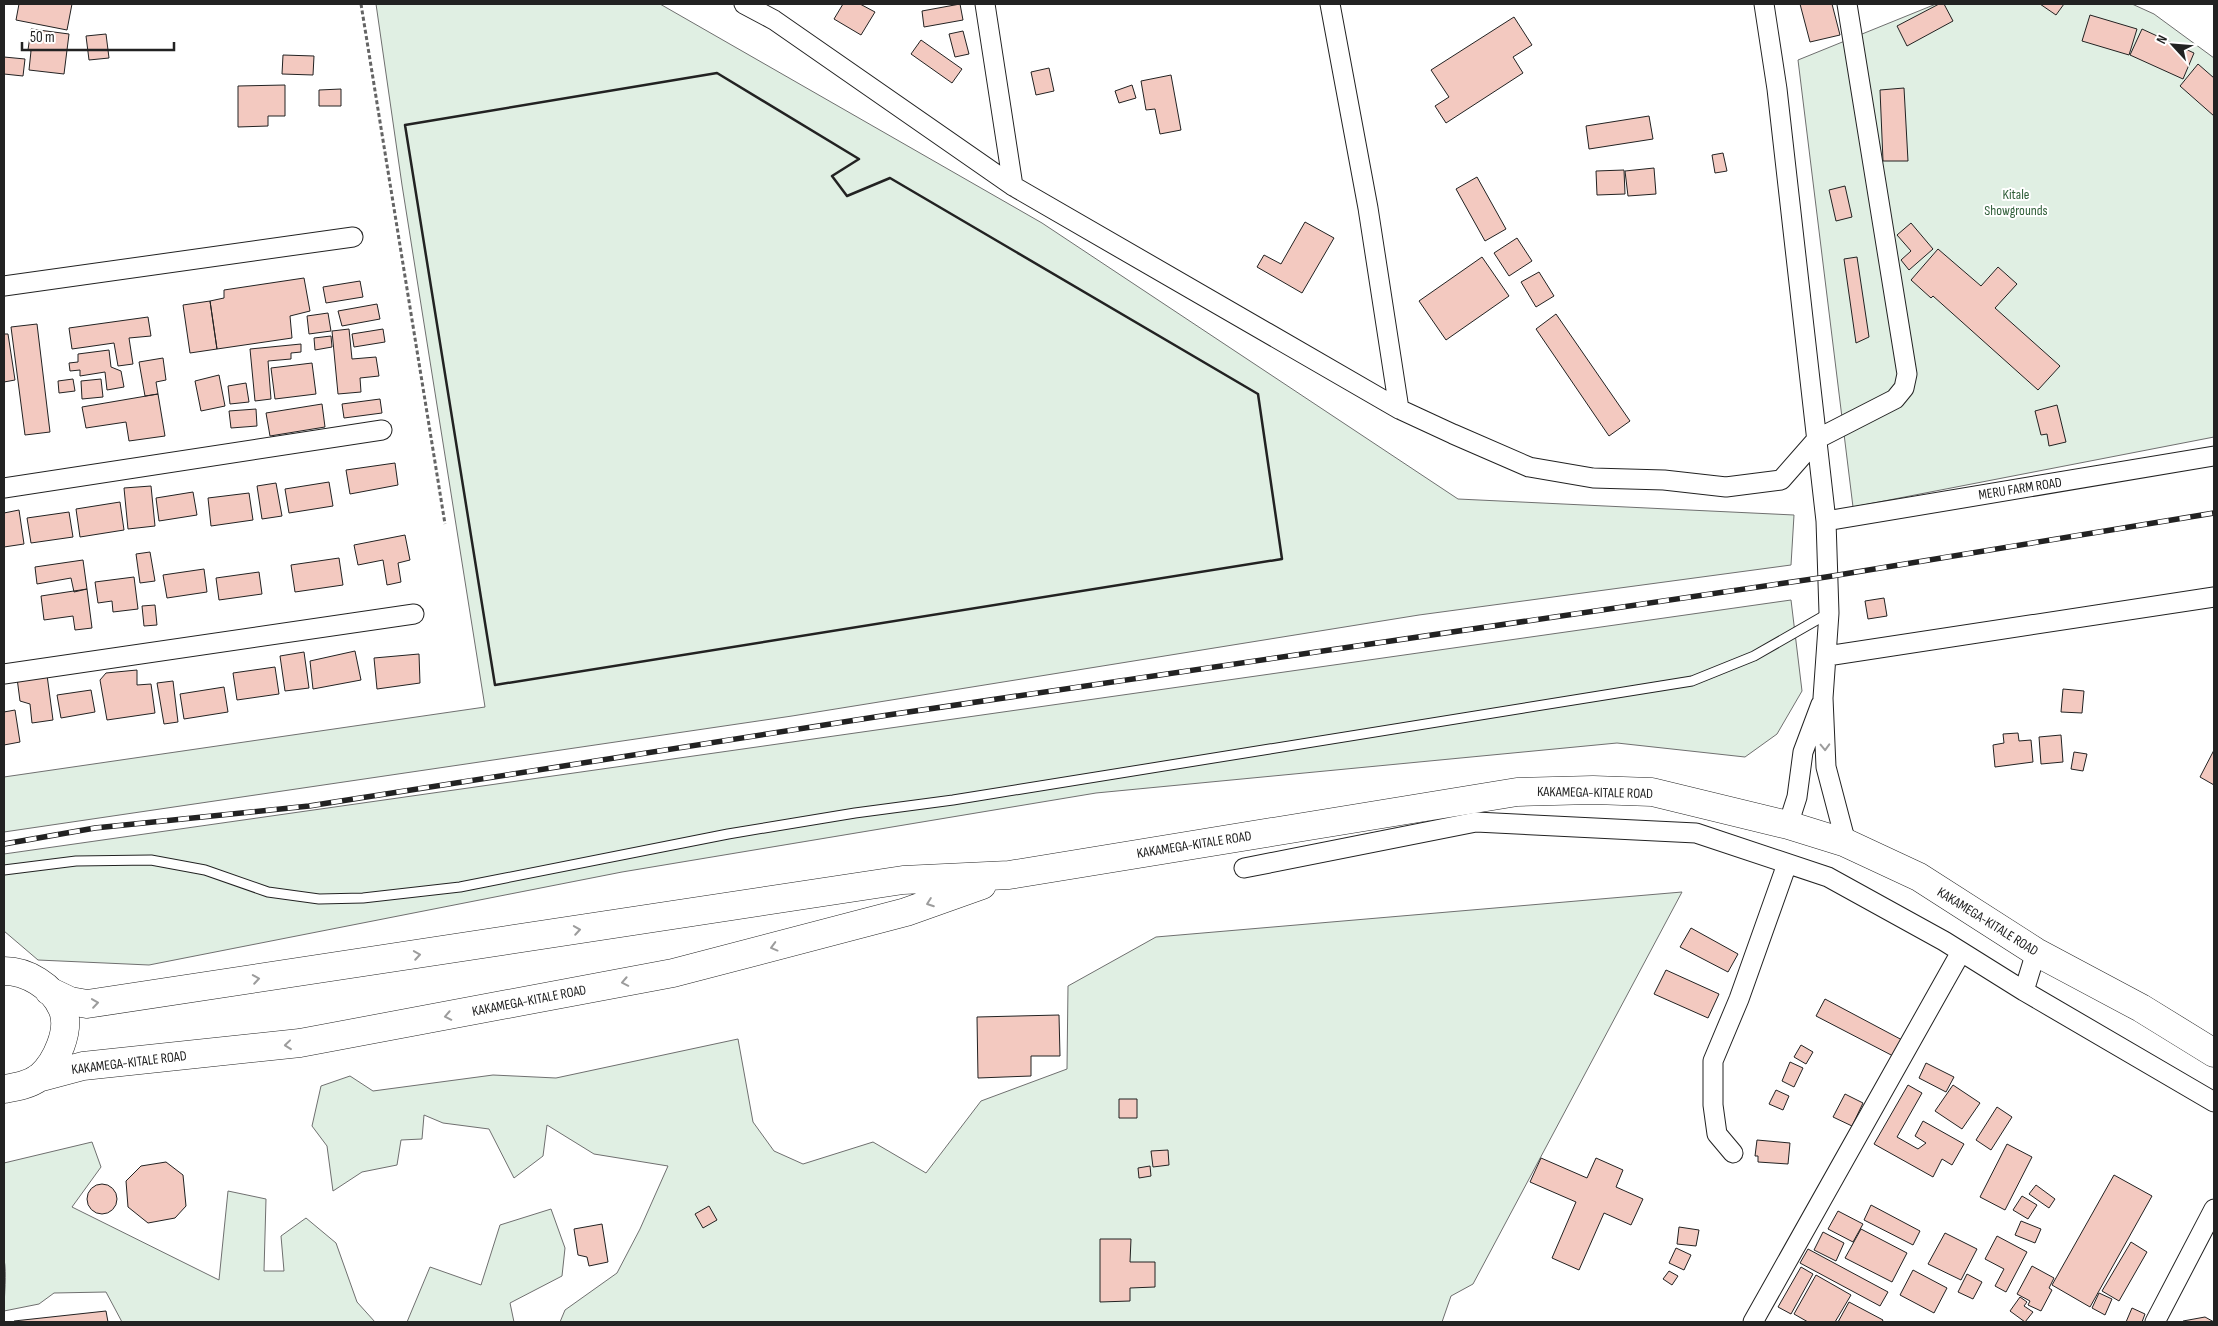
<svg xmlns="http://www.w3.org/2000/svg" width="2218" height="1326" font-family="'Sofia Sans Condensed',sans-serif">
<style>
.green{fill:#e0efe3;stroke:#6f6f6f}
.building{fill:#f3c9c0;stroke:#222}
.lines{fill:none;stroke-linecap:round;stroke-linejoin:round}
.lane-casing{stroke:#222;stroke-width:11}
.street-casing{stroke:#222;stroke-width:21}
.highway-casing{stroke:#222;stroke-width:29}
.path{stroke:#646464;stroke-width:3;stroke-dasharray:4 2.5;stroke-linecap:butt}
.lane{stroke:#fff;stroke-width:9}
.street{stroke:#fff;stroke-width:19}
.highway{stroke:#fff;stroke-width:28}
.rail-casing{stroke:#222;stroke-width:5.5}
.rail{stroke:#fff;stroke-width:4;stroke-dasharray:11;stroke-linecap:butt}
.wall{stroke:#222;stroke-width:2.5}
.oneway{stroke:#9c9c9c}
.labels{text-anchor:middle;stroke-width:4;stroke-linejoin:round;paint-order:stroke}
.park-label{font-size:14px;fill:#2f5e38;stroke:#fff}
.street-label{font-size:14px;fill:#222;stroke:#fff}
</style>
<rect width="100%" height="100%" fill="#fff"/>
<path class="green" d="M376,4H660L1042,223L1458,499L1794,515L1791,565L1419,615L792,716L4,832V777L485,707L402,185Z
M1936,4H2132L2154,14L2214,58V437L1853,507L1798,60Z
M1791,600L1802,691L1777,734L1745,757L1617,743L1096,793L622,872L149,965L38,960L4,931V854Z
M1682,892L1473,1284L1451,1296L1442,1322H560L565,1310L617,1273L640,1229L668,1166L594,1154L547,1125L543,1156L514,1178L489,1129L443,1123L424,1115L422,1139L401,1140L397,1165L362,1172L333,1191L327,1146L312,1126L321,1086L350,1076L373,1091L493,1075L556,1078L738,1039L753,1122L774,1151L803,1164L873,1142L926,1173L981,1101L1067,1069L1068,986L1156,937Z
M92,1142L101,1167L72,1207L219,1280L228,1191L266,1199L264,1271H284L281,1236L306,1218L336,1243L357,1302L375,1322H122L106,1292L54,1293L39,1304L4,1311C4,1295 7,1274 4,1259V1163Z
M551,1209L565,1248L562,1276L510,1303L514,1322H407L430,1267L481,1285L500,1225Z"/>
<path class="building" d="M19,4H72L67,30L16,20Z
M843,4H860L875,12L861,35L834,19Z
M960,4L963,20L924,27L922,11Z
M1800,4H1832L1840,35L1810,42Z
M1939,4H1944L1953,21L1907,46L1897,26Z
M2040,4H2064L2056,15Z
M2090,15L2137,29L2129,55L2082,41Z
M1514,17L1532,45L1513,57L1523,73L1446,123L1435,106L1449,97L1431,70Z
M31,29L69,34L64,74L29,70L31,51L28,50Z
M2142,29L2194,53L2183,79L2130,55Z
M963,31L969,54L955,57L949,34Z
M106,34L109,58L89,60L86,36Z
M921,40L962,69L952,83L911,54Z
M283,55L314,56L313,75L282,74Z
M4,57L25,59L23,76L4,74Z
M2198,64L2214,78V116L2180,86Z
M1049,68L1054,91L1036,95L1031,72Z
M1171,75L1181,130L1160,134L1155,109L1146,110L1141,81Z
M285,85V116H268V126L238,127V86Z
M1132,85L1136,98L1119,103L1115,91Z
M1904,88L1908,161H1883L1880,90Z
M341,89V106H319V90Z
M1649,116L1653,139L1589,149L1586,126Z
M1723,153L1727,171L1715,173L1712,155Z
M1654,168L1656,194L1628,196L1625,171Z
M1624,170L1625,194L1597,195L1596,171Z
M1477,177L1506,229L1485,241L1456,189Z
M1845,186L1852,217L1836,221L1829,190Z
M1305,222L1334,238L1302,293L1257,267L1264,255L1281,264Z
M1911,223L1933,249L1909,270L1901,260L1911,251L1897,235Z
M1517,238L1532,261L1509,276L1494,253Z
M1938,249L1981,286L1998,267L2017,284L1995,308L2060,366L2038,390L1933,296L1931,298L1911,280Z
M1482,257L1509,296L1446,340L1419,301Z
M1857,257L1869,337L1856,343L1844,259Z
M1539,272L1554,296L1536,307L1521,282Z
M304,278L310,311L290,316L292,338L217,349L210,301L224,298V290Z
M360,281L363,297L326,303L323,287Z
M210,301L217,349L190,353L183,305Z
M377,304L380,319L342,326L338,311Z
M328,313L331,331L309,334L307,316Z
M1556,314L1630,421L1609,436L1536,329Z
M148,317L151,336L129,338L133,364L118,366L114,343L72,349L69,328Z
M37,324L50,432L25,435L11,327Z
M349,329L352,359L376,357L379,376L360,378L361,392L338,394L332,331Z
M383,329L385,342L354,347L352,334Z
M4,334H8L15,380L4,382Z
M331,336L332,347L315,350L314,338Z
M301,344V352L291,353V359L268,361L271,399L255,401L250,349Z
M109,350L111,367L121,371L124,387L107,390L105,372L80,376V370L70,371L69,363L78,362V354Z
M163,358L166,380L156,382L158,394L145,396L139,362Z
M312,363L316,394L275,399L271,368Z
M219,375L225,406L201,411L195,381Z
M73,379L75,391L59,393L58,381Z
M101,379L103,397L82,399L81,381Z
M246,383L249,402L230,404L228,386Z
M158,394L165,436L129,441L126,422L86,428L82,407Z
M380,399L382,413L344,418L342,404Z
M322,404L325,427L270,436L266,413Z
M2057,405L2066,442L2049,446L2047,434L2041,435L2035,411Z
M256,409L257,426L231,428L229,411Z
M395,463L398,485L350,494L346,470Z
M329,482L333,506L289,513L285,489Z
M276,483L282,516L262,519L257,486Z
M151,486L155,526L128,529L124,488Z
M193,492L197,515L159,521L156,498Z
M249,493L253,520L211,526L208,498Z
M120,502L124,530L80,537L76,509Z
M19,510L24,544L4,547V513Z
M69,512L73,537L31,543L27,518Z
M405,535L410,560L398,563L401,582L387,585L383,560L358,565L354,545Z
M150,552L155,581L140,583L136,554Z
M339,558L343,585L295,592L291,565Z
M83,560L87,589L74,592L71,578L37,584L35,567Z
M204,569L207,592L167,598L163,575Z
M259,572L262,594L219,600L216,578Z
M134,577L138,609L113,612L112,601L98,603L95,582Z
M87,589L92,628L75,630L73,616L44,620L41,596Z
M1884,598L1887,616L1868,619L1865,601Z
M155,605L157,625L144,626L142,606Z
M355,651L361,680L313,689L310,661Z
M304,652L309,688L285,691L280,656Z
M419,654L420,683L377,689L374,658Z
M275,667L279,694L237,700L233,673Z
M137,670V685L151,684L155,713L107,720L100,680L106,673Z
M47,675L53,720L32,723L30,704L20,701L17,678Z
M173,681L178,722L164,724L157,683Z
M224,687L228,712L184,719L180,694Z
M2063,689L2084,691L2082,713L2061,712Z
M91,690L95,712L61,718L57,695Z
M15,710L20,742L4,745V712Z
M2018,733L2019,741L2031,740L2033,762L1995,767L1993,745L2004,743L2003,734Z
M2061,735L2063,762L2041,764L2039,737Z
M2214,750V785L2200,777Z
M2074,752L2087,754L2083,771L2071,769Z
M1691,928L1738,954L1728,972L1680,947Z
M1666,970L1719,994L1708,1018L1654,994Z
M1825,999L1904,1041L1895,1057L1816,1016Z
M1059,1015L1060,1056H1031V1076L978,1078L977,1017Z
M1801,1045L1813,1052L1806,1064L1794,1057Z
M1790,1062L1803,1068L1794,1087L1782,1081Z
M1926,1063L1954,1077L1946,1092L1919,1078Z
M1908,1085L1922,1093L1897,1137L1918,1149L1926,1143L1915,1136L1923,1121L1964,1144L1952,1165L1942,1159L1933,1177L1874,1144Z
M1953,1085L1980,1103L1962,1129L1935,1111Z
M1776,1090L1789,1096L1783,1110L1769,1104Z
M1845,1094L1863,1103L1852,1126L1833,1117Z
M1119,1099H1137V1118H1119Z
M1997,1107L2012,1117L1991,1150L1976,1140Z
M1757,1140L1790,1143L1788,1164L1758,1162V1156H1755Z
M2007,1144L2032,1157L2005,1210L1980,1197Z
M1168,1150L1169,1165L1153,1167L1151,1151Z
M1541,1158L1587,1178L1596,1158L1623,1170L1616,1187L1643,1199L1631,1225L1604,1213L1579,1270L1552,1258L1576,1202L1530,1182Z
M166,1162L183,1175L186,1206L175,1218L148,1223L128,1207L126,1181L141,1166Z
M1150,1166L1151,1176L1139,1178L1138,1168Z
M2114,1175L2152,1196L2090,1307L2052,1285Z
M87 1199a15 15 0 1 1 30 0a15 15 0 1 1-30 0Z
M2036,1185L2055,1199L2049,1208L2029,1194Z
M2022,1196L2037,1205L2028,1219L2013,1210Z
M1871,1205L1920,1231L1913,1245L1864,1220Z
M709,1206L717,1220L703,1228L695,1214Z
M1838,1211L1863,1224L1853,1242L1828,1229Z
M2021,1221L2041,1229L2035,1243L2015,1235Z
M602,1224L608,1262L589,1266L587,1257L578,1255L574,1229Z
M1679,1227L1699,1230L1696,1246L1677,1244Z
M1861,1229L1907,1253L1892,1282L1845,1258Z
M1823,1232L1844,1243L1836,1261L1814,1250Z
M1945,1233L1977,1249L1961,1280L1928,1264Z
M1997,1236L2027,1252L2006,1292L1995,1286L2004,1269L1985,1259Z
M1100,1239H1131L1130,1262H1155V1287L1130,1288V1301L1100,1302Z
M2131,1242L2147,1252L2119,1301L2102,1291Z
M1676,1248L1691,1255L1684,1270L1669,1263Z
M1808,1249L1888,1292L1880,1306L1800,1263Z
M2032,1266L2054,1278L2049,1288L2052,1290L2041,1311L2028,1305L2030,1301L2017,1294Z
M1801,1267L1813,1274L1791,1314L1778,1307Z
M1913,1270L1947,1288L1934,1313L1900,1295Z
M1669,1271L1678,1276L1672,1285L1663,1279Z
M1967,1274L1982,1282L1973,1299L1958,1292Z
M1816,1275L1851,1295L1835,1322H1808L1794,1314Z
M2099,1293L2112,1299L2105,1315L2092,1308Z
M2020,1297L2027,1302L2024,1306L2033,1312L2025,1322L2010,1311Z
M1849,1302L1883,1320L1882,1322H1838Z
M2132,1308L2145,1314L2142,1322H2126Z
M106,1311L108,1322H14V1321Z
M2205,1317L2214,1322H2183V1321Z"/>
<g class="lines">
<g class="lane-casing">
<path id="lane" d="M4,870L76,861L151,860L205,870L268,892L319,899L363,898L460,887L728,834L855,813L953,800L1692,681L1754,656L1829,613"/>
</g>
<g class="street-casing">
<path id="street" d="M744,4L774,20L1013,186L1399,409L1453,434L1529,467L1593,478L1664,480L1726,487L1781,480L1817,439L1895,399L1904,388L1907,374L1847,4
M985,4L1013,186
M1330,4L1368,208L1399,409
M1764,4L1777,89L1826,521L1829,613L1823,698L1826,767L1846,843
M4,286L353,237
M4,488L382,430
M1826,521L2214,456
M1827,656L2214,597
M4,674L414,614
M1788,825L1797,797L1803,752L1821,704
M1244,868L1476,822L1696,833L1828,877L1944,941L2024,991
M2036,952L2024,991L2214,1102
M1733,1153L1717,1134L1713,1105V1061L1739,999L1787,864
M1753,1322L1961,952
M2155,1322L2214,1209"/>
</g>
<g class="highway-casing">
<path id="highway" d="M4,971C27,971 52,986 62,1008C72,1029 56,1063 40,1077C29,1085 16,1087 4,1089
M49,991L70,1001L87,1004L903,880L1009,875L1517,792L1593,790L1652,792L1788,825L1846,843L1919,877L2036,952L2141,1008L2214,1053
M38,1078L83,1066L300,1043L673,973L906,912L982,885"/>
</g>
<path class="path" d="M361,4L445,524"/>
<use href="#lane" class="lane"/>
<use href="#street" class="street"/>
<use href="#highway" class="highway"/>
<g class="rail-casing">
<path id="rail" d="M4,844L95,828L309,806L888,715L1826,577L2214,513"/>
</g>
<use href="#rail" class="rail"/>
<path class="wall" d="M717,73L859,159L832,176L847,196L890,178L1258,394L1282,559L495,685L405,125Z"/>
</g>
<defs><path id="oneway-chevron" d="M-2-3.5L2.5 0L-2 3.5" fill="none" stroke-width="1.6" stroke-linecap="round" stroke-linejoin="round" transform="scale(1.25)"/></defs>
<g class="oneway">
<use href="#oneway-chevron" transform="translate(1825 747) rotate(88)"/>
<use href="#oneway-chevron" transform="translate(930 903) rotate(160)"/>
<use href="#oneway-chevron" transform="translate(577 930) rotate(-9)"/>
<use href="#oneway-chevron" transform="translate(774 947) rotate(165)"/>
<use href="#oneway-chevron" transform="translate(417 955) rotate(-9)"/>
<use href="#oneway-chevron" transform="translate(256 979) rotate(-9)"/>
<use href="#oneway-chevron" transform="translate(625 982) rotate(169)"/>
<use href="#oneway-chevron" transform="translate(95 1003) rotate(-8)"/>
<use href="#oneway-chevron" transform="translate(448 1016) rotate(169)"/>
<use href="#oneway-chevron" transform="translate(288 1045) rotate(174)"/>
</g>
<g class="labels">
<g class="park-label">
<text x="2016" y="199">Kitale<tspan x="2016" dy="16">Showgrounds</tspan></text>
</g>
<g class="street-label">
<text transform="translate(2020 488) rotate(-9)" y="5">MERU FARM ROAD</text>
<text transform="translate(1595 792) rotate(1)" y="5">KAKAMEGA-KITALE ROAD</text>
<text transform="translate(1194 844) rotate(-9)" y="5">KAKAMEGA-KITALE ROAD</text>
<text transform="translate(1988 921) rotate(32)" y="5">KAKAMEGA-KITALE ROAD</text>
<text transform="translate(529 1000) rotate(-11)" y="5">KAKAMEGA-KITALE ROAD</text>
<text transform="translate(129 1062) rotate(-7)" y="5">KAKAMEGA-KITALE ROAD</text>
</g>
</g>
<rect width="2218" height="1326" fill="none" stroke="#222222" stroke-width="10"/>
<g transform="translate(2173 45) rotate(296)" stroke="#ffffff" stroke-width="4" paint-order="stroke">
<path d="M0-4L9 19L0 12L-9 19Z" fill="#222222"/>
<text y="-8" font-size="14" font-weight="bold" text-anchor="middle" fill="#222222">N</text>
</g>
<path d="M22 42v8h152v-8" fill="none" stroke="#222222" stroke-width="2.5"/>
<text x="30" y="42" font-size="15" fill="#222222" stroke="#ffffff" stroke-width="4" paint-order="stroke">50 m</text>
</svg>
